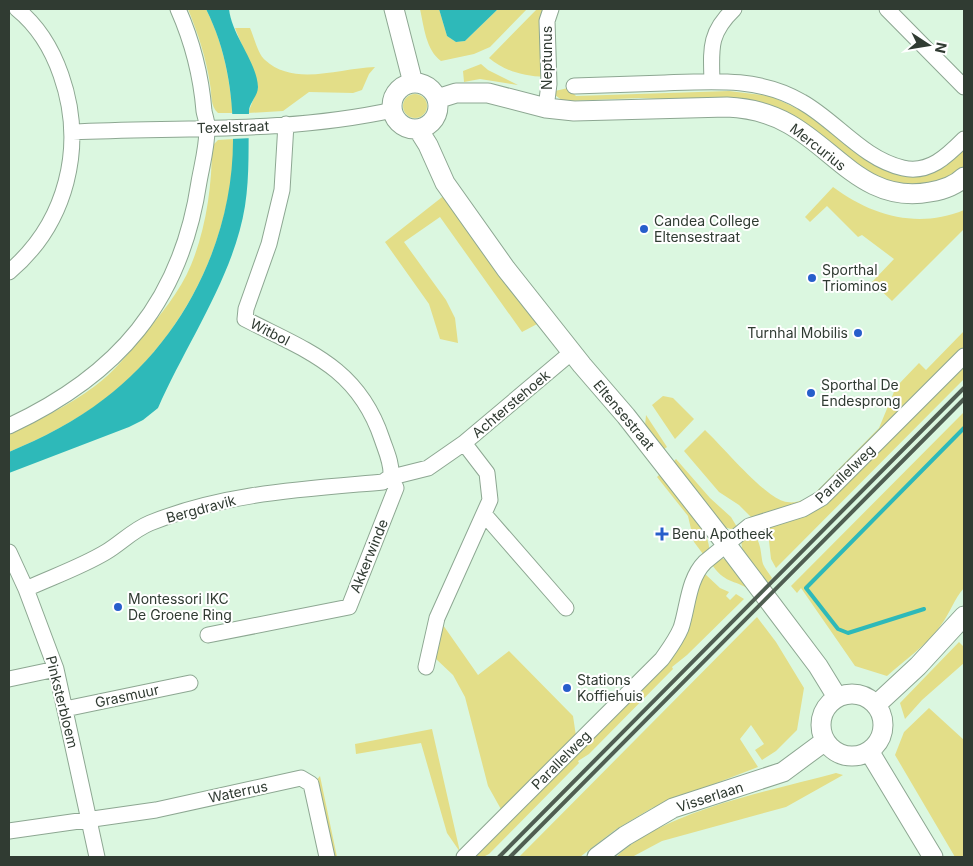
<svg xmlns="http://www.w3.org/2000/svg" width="973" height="866" font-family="Inter,sans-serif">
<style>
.green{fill:#e3de88}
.water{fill:#2eb9b9}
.pier{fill:#dbf7e0}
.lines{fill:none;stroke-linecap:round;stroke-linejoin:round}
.stream{stroke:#2eb9b9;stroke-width:4}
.minor-casing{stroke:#8da792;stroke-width:17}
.tertiary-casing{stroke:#8da792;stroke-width:21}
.minor{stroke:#fff;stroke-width:15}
.tertiary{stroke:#fff;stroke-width:19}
.rail{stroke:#505e52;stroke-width:4}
.poi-dot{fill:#275ecb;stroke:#fff;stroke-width:2}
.labels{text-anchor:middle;stroke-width:4;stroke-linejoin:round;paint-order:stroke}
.street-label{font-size:14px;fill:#303b32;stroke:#fff}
.poi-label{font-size:14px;fill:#303b32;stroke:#fff;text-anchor:start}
</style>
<rect width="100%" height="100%" fill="#dbf7e0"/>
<path class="green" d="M188,9H206C223,42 229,76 233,113H218C210,106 212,94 210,84C206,57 198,34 188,9Z
M420,9H439L447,36L456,42L465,41L498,9H527L490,47L474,54L441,61C426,50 424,27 420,9Z
M537,9H543L544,77C524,76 504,71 489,58Z
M235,28H250C254,37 258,54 265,60C294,87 340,68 375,67L369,74L362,90L353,93L309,92L283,111L248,113L258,88L257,83Z
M481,64L488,70L518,85L480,79L464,82L463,71Z
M568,88L576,96L729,91L770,96L807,113L886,169L956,156L964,150V169L948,182L912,189L877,181L810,129L691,100L639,98L570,101H563L555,95V91Z
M403 106a12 12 0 1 1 24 0a12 12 0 1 1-24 0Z
M234,139C233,239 184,338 105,399C76,421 42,438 9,452V433C39,420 68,406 95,386C113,373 128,354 142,337C160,315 180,292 191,265C206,229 212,186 212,146L218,140Z
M833,187C872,216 918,229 964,210V229L892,301L872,282L894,259L862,235L858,237L827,206L810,222L805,217Z
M446,194L539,323L522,332L440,217L404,242L446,300L455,318L458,343L440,339L429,304L385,242Z
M964,331V349L817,498L753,519L739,505L719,492L684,451L705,430C722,446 763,495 783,501C794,505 804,500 813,495L879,428L896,387L919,363L926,370Z
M964,362V379L776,568L771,559L769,541L760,527L789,518Z
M663,396L673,398L694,419L675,439L652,405Z
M964,412V588C954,599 950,613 941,625C927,645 905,660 887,676L855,666L801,588L797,593L791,586Z
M646,415L667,447L663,450L645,426Z
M676,459L710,498L731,517L737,527L731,529L724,527L673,462Z
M663,471C674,486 712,534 709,550L703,554L694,542L688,516L657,477Z
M748,532C762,537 760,552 763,564C765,569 769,573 772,578L767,584L742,548L741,540Z
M721,558L727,560L750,590C734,579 724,584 711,563Z
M704,573L720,588L729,592L726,596L730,600L736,594L744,599L687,655L672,667L673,669L589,754L578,761L579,763L489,854L483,857H470L663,665Z
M757,617L776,642L804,688L797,730L776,751L762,760L755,750L764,744L751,725L740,739L758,767L652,808L615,830L580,857H519Z
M443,625L478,675L509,651L573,716L576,736L502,811L488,786L465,697L453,675L435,658Z
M959,642L964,647V663L922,700L905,719L900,703Z
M929,708L964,740V857H955L895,755L904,732Z
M432,729L460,852L447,833L421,743L356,754L355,744Z
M836,773L843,775L786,807L662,841L632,857H616C666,810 771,791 836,773Z
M320,776L337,857H331L315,782Z"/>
<path class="water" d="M206,9H229C232,36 257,62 258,87C258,96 249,103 249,111C248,143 250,175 245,206C234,276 186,344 158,408L143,420L129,427L9,473V452C42,438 76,421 104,399C185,338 234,237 233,137C233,92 226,49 206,9Z
M439,9H498L465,41L456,42L447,36Z"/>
<path class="pier" d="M231,114H251L252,138L231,139Z"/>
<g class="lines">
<path class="stream" d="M924,609L848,633L838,629L806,588L964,428"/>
<g class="minor-casing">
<path id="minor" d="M887,9L964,87
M712,81C711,48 709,33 734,9
M574,86C605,85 635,84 665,83C712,81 760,77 802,102C836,121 863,159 903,168C929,174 947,156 964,139
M546,108L549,84L547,21L551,9
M73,132C179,127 288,133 393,110
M9,272C67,223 86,146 61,75C52,49 38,26 17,9
M9,426C118,375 181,302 199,182C202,165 207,147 207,129C208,123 205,117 204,111C201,74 193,43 178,9
M484,514L566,608
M9,552L26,589L56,669L97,857
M26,589C52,577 81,567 106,552C121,543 133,530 150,523C224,493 304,489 383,482L391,476C392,463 386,451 382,439C358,367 307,351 245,319L246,309L269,244L282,190L286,124
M208,635L349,607L396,488L391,476H396L428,468L464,443
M426,667L437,618L490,500L487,473L464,443L572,352
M9,679L56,669
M65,709L190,683
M9,831L156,810L301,778L311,784L327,857
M464,857L662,659C669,649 676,640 681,628C688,607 688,579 705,562L749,526L803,509L822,498L964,356"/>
</g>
<g class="tertiary-casing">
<path id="tertiary" d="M394,9L413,83
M392 106a23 23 0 1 1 46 0a23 23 0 1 1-46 0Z
M437,99L456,93H488L546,108L574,111L727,107C749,108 770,113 789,124C837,151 866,204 930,192C942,190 955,186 964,177
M418,129L428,145L445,183L506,269L582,365L626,416L726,544L818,666L837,697
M821 725a31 31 0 1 1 62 0a31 31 0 1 1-62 0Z
M876,705L918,666L964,616
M869,751L933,857
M597,857L625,836L673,808L783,772L825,741"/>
</g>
<use href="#minor" class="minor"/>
<use href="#tertiary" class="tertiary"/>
<path class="rail" d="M499,857L964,388
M510,857L964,399"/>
</g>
<g class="poi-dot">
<circle cx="644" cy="229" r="5"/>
<circle cx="812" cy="278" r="5"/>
<circle cx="858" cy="333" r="5"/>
<circle cx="811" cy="393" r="5"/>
<path d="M659.5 526.5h5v5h5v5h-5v5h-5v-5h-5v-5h5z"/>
<circle cx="118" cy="607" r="5"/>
<circle cx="567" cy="688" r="5"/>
</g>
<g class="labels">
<g class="street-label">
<text transform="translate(547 58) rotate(-90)" y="5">Neptunus</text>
<text transform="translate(233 127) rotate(-2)" y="5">Texelstraat</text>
<text transform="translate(818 147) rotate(38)" y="5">Mercurius</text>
<text transform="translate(270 332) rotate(27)" y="5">Witbol</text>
<text transform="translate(511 404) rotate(-40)" y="5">Achterstehoek</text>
<text transform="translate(624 415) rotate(50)" y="5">Eltensestraat</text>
<text transform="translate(845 474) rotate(-44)" y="5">Parallelweg</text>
<text transform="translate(201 509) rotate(-15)" y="5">Bergdravik</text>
<text transform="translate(369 556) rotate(-68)" y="5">Akkerwinde</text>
<text transform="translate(127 696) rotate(-12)" y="5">Grasmuur</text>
<text transform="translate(62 702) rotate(76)" y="5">Pinksterbloem</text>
<text transform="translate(561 760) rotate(-45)" y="5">Parallelweg</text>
<text transform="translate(238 792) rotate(-12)" y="5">Waterrus</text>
<text transform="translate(710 797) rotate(-18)" y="5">Visserlaan</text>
</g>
<g class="poi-label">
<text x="654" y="226">Candea College<tspan x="654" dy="16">Eltensestraat</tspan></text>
<text x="822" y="275">Sporthal<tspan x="822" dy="16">Triominos</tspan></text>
<text x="848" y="338" text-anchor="end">Turnhal Mobilis</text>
<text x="821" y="390">Sporthal De<tspan x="821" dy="16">Endesprong</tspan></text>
<text x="672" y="539">Benu Apotheek</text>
<text x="128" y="604">Montessori IKC<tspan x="128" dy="16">De Groene Ring</tspan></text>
<text x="577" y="685">Stations<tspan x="577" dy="16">Koffiehuis</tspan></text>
</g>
</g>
<rect width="973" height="866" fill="none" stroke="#303b32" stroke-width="20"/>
<g transform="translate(928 45) rotate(102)" stroke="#ffffff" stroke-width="4" paint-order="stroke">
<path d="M0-4L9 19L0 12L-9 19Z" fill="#303b32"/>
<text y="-8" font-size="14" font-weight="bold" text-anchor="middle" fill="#303b32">N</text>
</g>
</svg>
